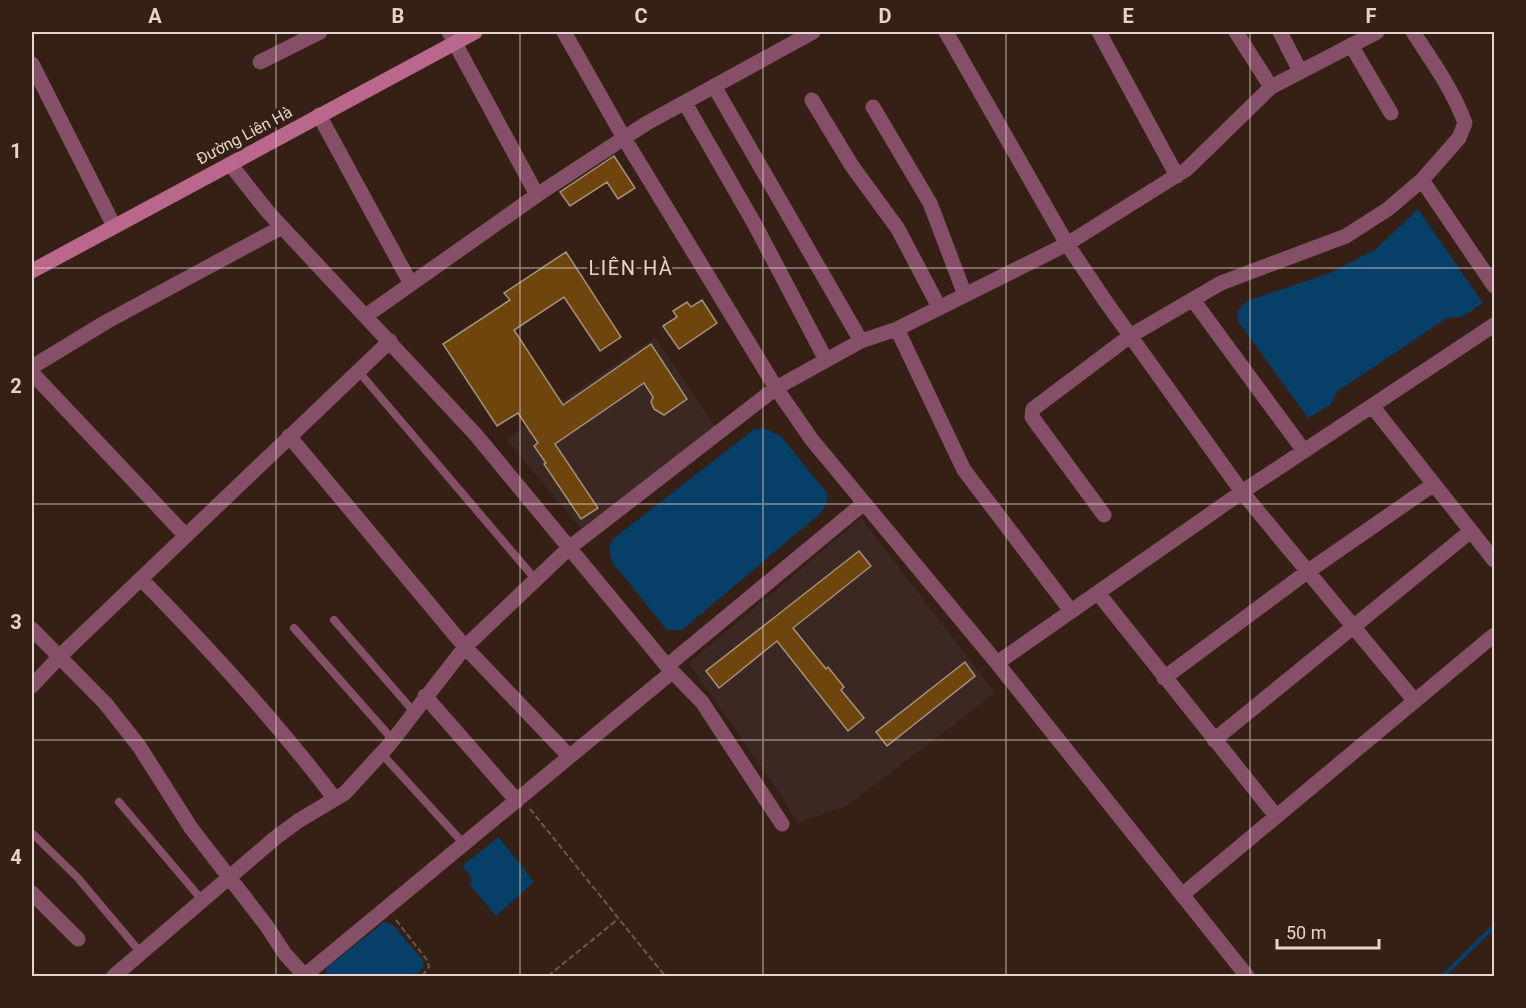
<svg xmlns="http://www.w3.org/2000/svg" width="1526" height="1008" font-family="Roboto,sans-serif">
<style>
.education{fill:#3b2823}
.water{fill:#063f67}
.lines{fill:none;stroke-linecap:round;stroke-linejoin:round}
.stream{stroke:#063f67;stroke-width:4}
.building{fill:#6f450e;stroke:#a6917b;stroke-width:1.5}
.path{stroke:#6d584e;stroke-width:2;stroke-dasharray:6 3;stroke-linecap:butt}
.lane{stroke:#855067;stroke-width:8}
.street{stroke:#855067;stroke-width:15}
.secondary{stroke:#ba678c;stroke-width:15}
.grid{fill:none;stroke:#e4d4cd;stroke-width:1.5;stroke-opacity:0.55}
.labels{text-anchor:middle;stroke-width:6;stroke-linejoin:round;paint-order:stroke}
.street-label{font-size:16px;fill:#e4d4cd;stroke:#361f14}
.quarter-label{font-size:20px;letter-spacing:1.5px;fill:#e4d4cd;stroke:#361f14}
.neatline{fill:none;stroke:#e4d4cd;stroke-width:2}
.grid-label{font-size:20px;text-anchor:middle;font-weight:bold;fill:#e4d4cd}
</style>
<rect width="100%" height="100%" fill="#361f14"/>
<path class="education" d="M655,337L715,427L581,529L506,439Z
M861,518L995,693L847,806L797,823L783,798L689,663Z"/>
<path class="water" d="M1418,209L1483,303L1462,317L1447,318L1338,391L1330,405L1308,418L1237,320L1238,311L1247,301L1330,273L1376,249Z
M764,428L781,436L827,493V502L822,512L682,630H667L612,562L609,548L613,539L753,430Z
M499,837L534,882L496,916L470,885L472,878L462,866Z
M384,922L393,925L423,960L424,967L415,976H326L327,967Z"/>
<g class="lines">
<path class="stream" d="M1443,976L1494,926"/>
</g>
<path class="building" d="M614,156L635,188L618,199L607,182L570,206L560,192Z
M566,252L621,337L600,351L564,297L514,330L563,405L651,344L687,399L664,415L654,409L651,402L653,397L644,383L555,444L598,508L581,519L544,464L546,463L534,446L538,443L518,413L497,426L443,344L510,300L504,293Z
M702,300L717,323L679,349L663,326L677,317L673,311L687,302L691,307Z
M859,551L871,566L793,628L826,669L828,667L844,687L841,690L864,718L848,731L777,641L719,688L706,671Z
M965,662L975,676L887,746L876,732Z"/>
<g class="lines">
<path class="path" d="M530,809L665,976
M396,920L427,960L429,967L422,976
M548,976L618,919"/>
<path class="lane" d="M359,372L536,580
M334,620L414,712
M294,628L393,740
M381,753L464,844
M119,802L202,900
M32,833L77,877L141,953"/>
<path class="street" d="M449,32L537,195
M564,32L624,138L776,388L812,440L997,663L1247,976
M946,32L1067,244L1106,302L1242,492L1414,700
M1099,32L1177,176
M1236,32L1271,87
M1280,32L1300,71
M1351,45L1391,113
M260,62L320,32
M32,64L114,226
M714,86L861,341
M812,100L852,166L898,229L939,307
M685,103L754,223L826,360
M873,107L930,203L965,295
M319,115L411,284
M230,164L268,212L476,435L667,666L702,702L782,824
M1422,180L1494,286
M1193,300L1304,451
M367,315L537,195L647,123L813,32
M897,329L964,470L1071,611
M32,367L106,322L282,227
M32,373L186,536
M1372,406L1494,560
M289,436L465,647L569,756
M1104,515L1032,417L1033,409L1130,336L1221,283L1346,236L1388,209L1422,180L1459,138L1465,123C1453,90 1432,61 1413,32
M141,579C210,649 276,721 335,799
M1098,593L1276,816
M32,629L105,703L139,746L191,828L266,925L285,954L305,976
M997,663L1242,492L1494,325
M667,666L864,503
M1164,678L1307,572L1434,484
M32,686L60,656L390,341
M425,696L517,801
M1214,740L1471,531
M32,893L78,939
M1182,895L1494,635
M114,976L274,839L298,821L345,793L389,745L465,647L569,548L776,388L861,341L897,329L1067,244L1187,169L1271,87L1377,32
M304,976L672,672"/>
<path class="secondary" d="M32,271L475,32"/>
</g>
<path class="grid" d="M276,32V976M520,32V976M763,32V976M1006,32V976M1250,32V976M32,268H1494M32,504H1494M32,740H1494"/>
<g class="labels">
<g class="street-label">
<text transform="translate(244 135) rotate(-28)" y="6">Đường Liên Hà</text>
</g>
<g class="quarter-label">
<text x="631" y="275">LIÊN HÀ</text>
</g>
</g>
<rect width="1526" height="1008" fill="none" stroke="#361f14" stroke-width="66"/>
<path d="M1277 939v9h102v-9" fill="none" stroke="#e4d4cd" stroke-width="3"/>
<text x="1286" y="939" font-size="18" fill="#e4d4cd" stroke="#361f14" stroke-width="4.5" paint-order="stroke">50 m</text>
<rect x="33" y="33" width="1460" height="942" class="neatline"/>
<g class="grid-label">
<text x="155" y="23">A</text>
<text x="398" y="23">B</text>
<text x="641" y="23">C</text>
<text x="885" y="23">D</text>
<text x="1128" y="23">E</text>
<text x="1371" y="23">F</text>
<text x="16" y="158">1</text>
<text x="16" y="393">2</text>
<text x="16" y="629">3</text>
<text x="16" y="864">4</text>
</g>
</svg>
